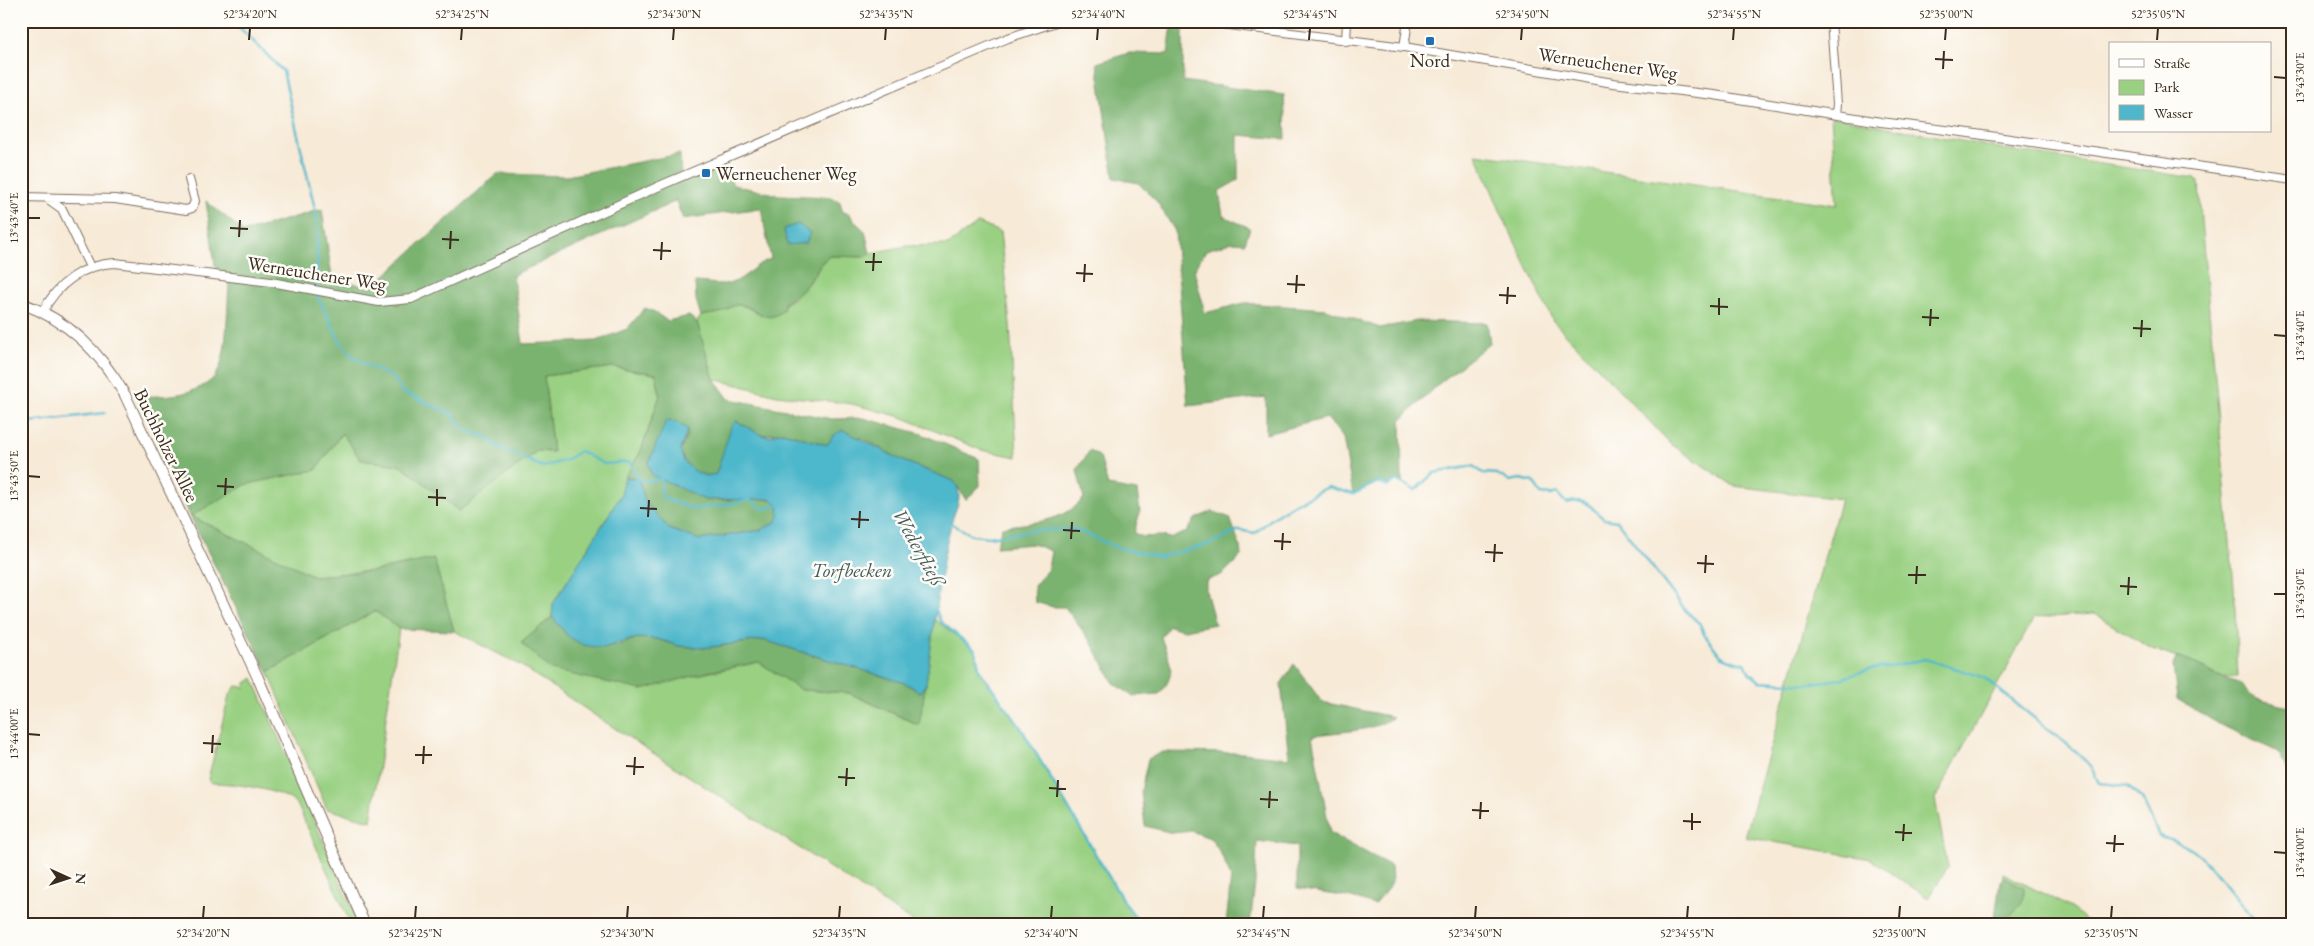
<svg xmlns="http://www.w3.org/2000/svg" width="2314" height="946" font-family="'EB Garamond',serif">
<style>
.green{fill:#99d082;stroke:#6a7d50}
.forest{fill:#7ab270;stroke:#5a6e47}
.water{fill:#4eb7cb;stroke:#447074}
.lines{fill:none;stroke-linecap:round;stroke-linejoin:round}
.stream{stroke:#4eb7cb;stroke-width:2.5}
.minor-casing{stroke:#7d6d5f;stroke-width:10}
.tertiary-casing{stroke:#7d6d5f;stroke-width:12}
.minor{stroke:#fff;stroke-width:8}
.tertiary{stroke:#fff;stroke-width:10}
.ticks{fill:none;stroke:#3b2a1e;stroke-width:2}
.poi-dot{fill:#1f6fb2;stroke:#fdfcf7;stroke-width:2}
.labels{text-anchor:middle;stroke-width:5;stroke-linejoin:round;paint-order:stroke}
.poi-label{font-size:19px;fill:#3b2a1e;stroke:#fdfcf7}
.street-label{font-size:19px;fill:#3b2a1e;stroke:#fdfcf7}
.water-label{font-size:20px;font-style:italic;fill:#425b5b;stroke:#fdfcf7}
.neatline{fill:none;stroke:#3b2a1e;stroke-width:2}
.ticks-label{font-size:12px;text-anchor:middle;fill:#3b2a1e}
</style>
<rect width="100%" height="100%" fill="#fdfcf7"/>
<filter id="ink" filterUnits="userSpaceOnUse"><feTurbulence type="fractalNoise" baseFrequency=".02" numOctaves="2"/><feDisplacementMap in="SourceGraphic" scale="10" xChannelSelector="R" yChannelSelector="G"/><feConvolveMatrix kernelMatrix="1 2 1 2 8 2 1 2 1" color-interpolation-filters="sRGB"/></filter>
<filter id="wash" filterUnits="userSpaceOnUse"><feTurbulence type="fractalNoise" baseFrequency=".0096" numOctaves="4" result="noise"/><feDisplacementMap in="SourceGraphic" scale="20" xChannelSelector="R" yChannelSelector="G"/><feGaussianBlur stdDeviation="1.12" result="paint"/><feColorMatrix in="noise" values="0 0 0 0 0 0 0 0 0 0 0 0 0 0 0 0 0 1.4 0 .05"/><feComposite in="paint" operator="in"/></filter>
<g filter="url(#wash)">
<rect width="100%" height="100%" fill="#f7ead7"/>
<path class="green" d="M1831,116L2014,151L2195,178L2199,182L2201,221L2234,586L2238,677C2226,678 2214,678 2206,668L2152,649L2094,614L2034,618L1935,799L1948,867L1928,898L1871,859L1745,837L1841,499L1734,486L1672,445L1553,321L1503,217L1476,154L1837,205Z
M978,223L1000,232L1010,324L1017,457L981,450L901,417L852,404L777,395L714,379L709,371L697,322L701,316L721,312L735,305H742L764,316L794,298L814,276L822,262L830,256L864,257L870,253L907,246L948,245Z
M613,367L656,374L660,395L641,451L625,477L621,495L553,604L552,617L521,643L600,679L634,688L759,662L801,690L849,693L918,725L920,692L926,684L934,619L975,650L980,671L1021,728L1122,899L1141,925H918L602,720L520,665L454,631L434,559L374,571L314,576L190,516L247,484L316,470L342,433L361,460L401,465L459,511L537,451L553,452L544,376Z
M375,611L399,629L371,821L327,809L268,672Z
M253,678L359,925H351L297,804C280,789 234,783 211,783L208,779L229,696L236,686L245,687L246,683Z
M2003,873L2073,909L2092,925H1999Z"/>
<path class="forest" d="M1172,25L1183,26V81L1284,95L1286,139L1238,135V180L1219,191L1223,216L1250,228L1245,243L1233,242L1206,250L1194,270L1205,313L1244,303L1326,309L1380,328L1417,321L1487,323L1490,343L1441,382L1401,420L1402,483L1396,480L1388,486L1378,482L1353,494L1343,438L1327,418L1266,434V397L1188,406L1175,231L1158,203L1138,183L1114,178L1097,63L1129,53L1168,54Z
M680,154L681,178L722,162L733,185L779,195L832,197L840,202L843,212L850,214L853,220L865,231L870,253L864,257L830,256L822,262L803,290L784,303V309C765,329 756,304 738,305C731,305 727,311 720,313C714,314 707,315 701,316L696,300L695,282C706,282 721,286 731,283C747,279 754,263 771,259L761,208L683,219L675,199L674,202L513,275L523,344L596,341L627,329L645,308L655,312L667,321L689,316L697,322L714,379L729,399L832,419L863,418L922,434L979,459L980,486L966,500L954,481L903,461L862,438L834,435L827,445L783,432L762,435L736,421L716,475C698,477 686,468 680,451L688,433L648,464L705,500L772,499L778,505L779,516L776,522L761,530L700,540L669,529L646,503L633,477H625L641,451L660,395L656,374L613,367L544,376L553,452L537,451L459,511L401,465L361,460L342,433L316,470L247,484L191,516L314,576L374,571L434,559L454,631L399,629L375,611L268,672L190,516L139,396C162,397 203,396 217,373C228,355 227,307 229,285L215,265L206,201L244,232L322,209L332,277L371,288L497,174L567,176Z
M1090,450L1100,457L1108,486L1137,491L1140,512L1134,533L1143,537L1161,536L1171,538L1187,532L1195,519L1212,511L1230,518L1240,546L1241,556L1223,574L1206,581V591L1215,624L1185,630L1169,626L1161,637C1169,662 1179,672 1159,694L1133,696L1114,683L1091,642L1065,607H1053L1035,602L1034,586L1048,569L1051,551L1033,544L996,547L1002,527C1032,522 1063,523 1084,498L1077,470Z
M552,617L569,637L616,646L637,638L657,639L679,646L703,648L763,640L905,683L919,692L926,684L919,725L849,693L801,690L759,662L708,672L642,690L551,670L521,643Z
M2178,657L2206,668L2211,674L2239,683L2249,694L2257,699L2293,708V778L2278,752L2219,724L2177,699L2173,665Z
M1294,664L1322,702L1393,717C1369,734 1339,730 1312,736L1330,833L1391,866L1392,883L1375,905L1348,897L1297,889V846L1257,841L1255,883L1250,925H1226L1231,877L1220,852L1210,838L1191,831L1173,833L1145,826L1141,791L1148,759L1163,752L1243,753L1289,758L1281,684Z
M2005,877L2024,888C2025,912 2011,907 2006,925H1994L2000,881Z"/>
<path class="water" d="M798,224L810,233L806,243L787,245L784,229Z
M666,421L676,422L688,429L680,450L684,462L695,471L705,476L716,474L731,427L736,421L762,435L769,436L783,432L827,445L834,435L843,430L903,461L954,481C965,497 955,508 951,524C938,576 934,631 926,684L920,692L905,683L763,640L703,648L679,646L657,639L637,638L603,648L583,645L569,637L552,617L553,604L621,495L625,477L638,479L646,503L669,529L700,540L761,530L776,522L779,516L778,505L772,499L705,500L652,475L648,464Z"/>
<g class="lines">
<path class="stream" d="M233,21L283,71L317,218V295L341,343L354,358L395,379L401,391L452,414L460,426L473,433L485,436L498,447L543,467L566,460L580,451L604,464L630,462L638,479L645,481L661,479L662,496L665,499L693,509L732,504L749,499L763,509L781,505
M21,423L105,413
M950,523L972,535L989,537L1037,530L1074,529L1118,548L1160,557L1210,544L1239,530L1255,533C1277,512 1301,500 1328,487L1353,494L1378,482L1388,486L1396,480L1415,490L1434,473L1473,466L1483,473L1497,474L1509,481L1521,479L1533,482L1541,494L1551,495L1557,493L1566,503C1587,497 1590,507 1604,519L1617,521L1686,611L1700,624L1704,634L1721,656L1738,663H1745L1750,674L1760,681L1806,684L1840,679L1870,669L1895,666L1925,659L1983,677L2078,753L2091,767L2099,783L2127,786L2142,799L2159,836C2169,840 2182,843 2191,849C2218,867 2234,904 2263,925
M936,609L940,621L975,650L980,671L1021,728L1122,899L1141,925"/>
</g>
</g>
<g filter="url(#ink)">
<g class="lines">
<g class="minor-casing">
<path id="minor" d="M1197,21L1404,47L1613,83L1714,95L1881,122L1962,132L2293,180
M1831,21L1837,104L1836,114
M1346,41L1347,21
M1404,47L1408,21
M21,197L115,199L186,210L192,208L195,201L189,179
M48,199L62,209L90,267
M43,312C56,284 85,264 115,263L271,282L379,302L411,299L664,184L1008,38L1059,21"/>
</g>
<g class="tertiary-casing">
<path id="tertiary" d="M21,303C70,321 99,351 125,395L258,678L365,925"/>
</g>
<use href="#minor" class="minor"/>
<use href="#tertiary" class="tertiary"/>
</g>
</g>
<path class="ticks" d="M249,40L250,28M461,40L462,28M673,40L674,28M885,40L886,28M1097,40L1098,28M1309,40L1310,28M1521,40L1522,28M1733,40L1734,28M1945,40L1946,28M2157,40L2158,28M1935,59L1953,60M1943,69L1944,51M2274,77L2286,78M28,218H40M230,228L248,229M239,237L240,220M442,239L459,240M450,249L451,231M653,250L671,251M661,260L662,242M865,262H882M873,271L874,253M1076,273L1093,274M1084,282L1085,264M1287,284L1305,285M1296,293L1297,275M1499,295L1516,296M1507,304L1508,287M1710,306L1728,307M1719,315V298M1922,317L1939,318M1930,326L1931,309M2133,328L2151,329M2274,335L2286,336M2141,337L2142,320M28,476L40,477M217,486L234,487M225,495L226,478M428,497L446,498M437,506V489M640,508L657,509M648,517L649,500M851,519L869,520M859,528L860,511M1063,530L1080,531M1071,539L1072,522M1274,541L1291,542M1282,550L1283,533M1485,552L1503,553M1494,562L1495,544M1697,563L1714,564M1705,573L1706,555M1908,575H1926M1916,584L1917,566M2120,586L2137,587M2274,594H2286M2128,595L2129,577M28,734L40,735M203,743L221,744M212,753L213,735M415,755H432M423,764L424,746M626,766L644,767M634,775L635,757M838,777L855,778M846,786L847,768M1049,788L1066,789M1057,797L1058,780M1260,799L1278,800M1269,808L1270,791M1472,810L1489,811M1480,819L1481,802M1683,821L1701,822M1692,830V813M1895,832L1912,833M1903,841L1904,824M2106,843L2124,844M2114,852L2115,835M2274,852L2286,853M203,918L204,906M415,918L416,906M627,918L628,906M839,918L840,906M1051,918L1052,906M1263,918L1264,906M1475,918L1476,906M1687,918L1688,906M1899,918L1900,906M2111,918L2112,906"/>
<g class="poi-dot">
<rect x="1425" y="36" width="10" height="10" rx="2.5"/>
<rect x="701" y="168" width="10" height="10" rx="2.5"/>
</g>
<g class="labels">
<g class="poi-label">
<text x="1430" y="67">Nord</text>
<text x="716" y="180" text-anchor="start">Werneuchener Weg</text>
</g>
<g class="street-label">
<text transform="translate(1608 63) rotate(8)" y="7">Werneuchener Weg</text>
<text transform="translate(317 273) rotate(9)" y="7">Werneuchener Weg</text>
<text transform="translate(167 445) rotate(64)" y="7">Buchholzer Allee</text>
</g>
<g class="water-label">
<text transform="translate(919 547) rotate(61)" y="7">Wederfließ</text>
<text x="852" y="577">Torfbecken</text>
</g>
</g>
<rect width="2314" height="946" fill="none" stroke="#fdfcf7" stroke-width="55"/>
<rect x="2109" y="42" width="162" height="90" fill="#fdfcf7" stroke="#afa8a0"/>
<rect x="2119" y="59" width="25" height="8" fill="#ffffff" stroke="#afa8a0"/>
<text x="2154" y="68" font-size="15" fill="#3b2a1e">Straße</text>
<rect x="2119" y="80" width="25" height="15" fill="#99d082" stroke="#afa8a0"/>
<text x="2154" y="92" font-size="15" fill="#3b2a1e">Park</text>
<rect x="2119" y="105" width="25" height="15" fill="#4eb7cb" stroke="#afa8a0"/>
<text x="2154" y="118" font-size="15" fill="#3b2a1e">Wasser</text>
<g transform="translate(68 878) rotate(93)" stroke="#fdfcf7" stroke-width="4" paint-order="stroke">
<path d="M0-4L9 19L0 12L-9 19Z" fill="#3b2a1e"/>
<text y="-8" font-size="14" font-weight="bold" text-anchor="middle" fill="#3b2a1e">N</text>
</g>
<rect x="28" y="28" width="2258" height="890" class="neatline"/>
<g class="ticks-label">
<text x="250" y="18">52°34'20"N</text>
<text x="462" y="18">52°34'25"N</text>
<text x="674" y="18">52°34'30"N</text>
<text x="886" y="18">52°34'35"N</text>
<text x="1098" y="18">52°34'40"N</text>
<text x="1310" y="18">52°34'45"N</text>
<text x="1522" y="18">52°34'50"N</text>
<text x="1734" y="18">52°34'55"N</text>
<text x="1946" y="18">52°35'00"N</text>
<text x="2158" y="18">52°35'05"N</text>
<text transform="translate(2300 78) rotate(-90)" y="4">13°43'30"E</text>
<text transform="translate(14 218) rotate(-90)" y="4">13°43'40"E</text>
<text transform="translate(2300 336) rotate(-90)" y="4">13°43'40"E</text>
<text transform="translate(14 476) rotate(-90)" y="4">13°43'50"E</text>
<text transform="translate(2300 594) rotate(-90)" y="4">13°43'50"E</text>
<text transform="translate(14 734) rotate(-90)" y="4">13°44'00"E</text>
<text transform="translate(2300 853) rotate(-90)" y="4">13°44'00"E</text>
<text x="203" y="937">52°34'20"N</text>
<text x="415" y="937">52°34'25"N</text>
<text x="627" y="937">52°34'30"N</text>
<text x="839" y="937">52°34'35"N</text>
<text x="1051" y="937">52°34'40"N</text>
<text x="1263" y="937">52°34'45"N</text>
<text x="1475" y="937">52°34'50"N</text>
<text x="1687" y="937">52°34'55"N</text>
<text x="1899" y="937">52°35'00"N</text>
<text x="2111" y="937">52°35'05"N</text>
</g>
</svg>
